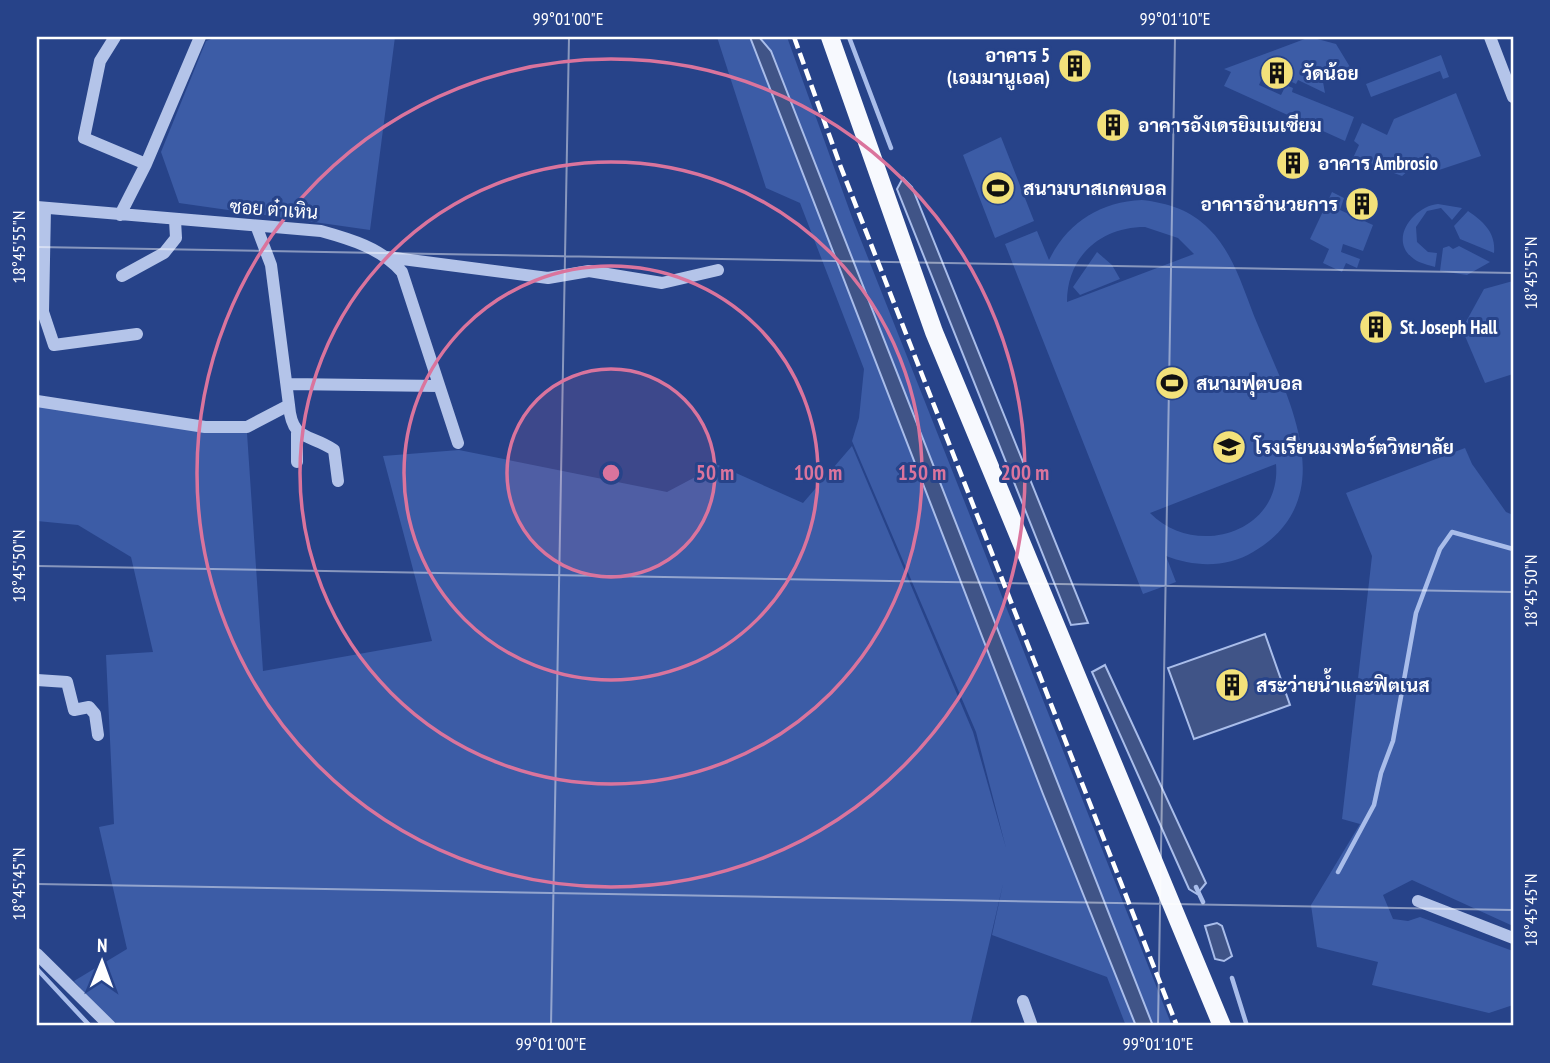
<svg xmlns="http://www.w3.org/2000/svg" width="1550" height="1063" font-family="'PT Sans Narrow',Sarabun,sans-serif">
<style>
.green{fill:#3c5ca6;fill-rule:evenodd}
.water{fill:#405487;stroke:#a9bdea;stroke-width:2}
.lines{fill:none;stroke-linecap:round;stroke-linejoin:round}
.stream{stroke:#a9bdea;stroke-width:4.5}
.minor{stroke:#b4c4e9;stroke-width:12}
.major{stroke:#f7f9fe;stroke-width:18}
.rail{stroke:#fff;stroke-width:4.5;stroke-dasharray:12 5;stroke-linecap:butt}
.ticks{fill:none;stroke:#fff;stroke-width:2;stroke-opacity:0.45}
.ring{fill:none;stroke:#da749d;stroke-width:3.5}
.labels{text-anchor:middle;stroke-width:6;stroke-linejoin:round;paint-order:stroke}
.poi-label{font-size:19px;font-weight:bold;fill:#fff;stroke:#274389;text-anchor:start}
.street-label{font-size:19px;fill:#fff;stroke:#274389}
.centre{fill:#da749d;stroke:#274389;stroke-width:3.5}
.ring-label{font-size:21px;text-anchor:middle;font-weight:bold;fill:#da749d;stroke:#274389;stroke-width:6;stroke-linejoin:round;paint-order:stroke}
.neatline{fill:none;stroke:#fff;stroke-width:2.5}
.ticks-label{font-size:18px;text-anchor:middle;fill:#fff}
</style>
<rect width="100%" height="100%" fill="#274389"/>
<path class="green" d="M217,37H395L370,230L179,203L161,152L206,41Z
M717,37H787L853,220L1172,1026H1126L1107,977L992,935L1003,884L970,1026H115L74,981L127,949L99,827L114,824L106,655L153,652L131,557L78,525L37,521V406L247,433L263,671L432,641L383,456L459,450L667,492L718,465L803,503L852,446L973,732L1006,848L976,732L852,441L859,418L864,369L800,203L766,188Z
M1310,37L1336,44L1350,67L1348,71L1323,82L1325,93L1298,80L1296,84L1288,80L1293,67L1271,57L1259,85L1281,95L1286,85L1293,88L1292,92L1354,117L1345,141L1224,86L1231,72L1224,69Z
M1441,55L1449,77L1443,79L1440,71L1371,97L1366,84Z
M1456,93L1481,156L1436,171L1416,164L1402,176L1353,158L1359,145L1354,141L1362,123L1387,135L1394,119Z
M1001,137L1034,221L995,238L963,155Z
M1332,192L1344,198L1340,210L1373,225L1363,251L1343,244L1341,252L1360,259L1357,268L1346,263L1342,272L1323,263L1329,249L1310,239Z
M1142,200C1168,203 1191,210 1209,229C1234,253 1244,292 1257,323C1287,396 1345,498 1253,552C1227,568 1194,567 1166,556L1176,582L1143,594L1005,244L1037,231L1049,260C1068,222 1100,202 1142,200ZM1145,227L1178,238L1194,254L1067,302C1067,256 1101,227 1145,227ZM1276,464C1282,533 1195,559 1150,513Z
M1438,204L1462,208L1452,220L1441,208L1427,211L1416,227L1417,242L1428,252L1437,253L1435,267C1429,265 1419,263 1414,259C1387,240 1414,206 1438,204Z
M1468,211C1484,222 1496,233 1494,253L1460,239L1454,226Z
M1449,246L1453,249L1459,246L1490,262L1467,275L1440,271L1443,248Z
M1097,252L1112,265L1120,279L1080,295L1073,287Z
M1513,281V374L1485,383L1462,329L1484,289Z
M1465,448L1472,464L1506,512L1513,515V926L1412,880L1383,895L1393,919L1408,921L1420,917L1513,951V1005L1489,1013L1372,985L1378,962L1317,947L1311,905L1360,824L1342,819L1372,556L1346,493Z"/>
<path class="water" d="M750,37H759L771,51L1153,1026H1136L1043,794Z
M903,178L912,187L1088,623L1071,625L897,189Z
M1265,634L1290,705L1194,739L1168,668Z
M1105,665L1206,883L1197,894L1189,889L1092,672Z
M1217,923L1222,926L1232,956L1224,961L1215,959L1205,926Z"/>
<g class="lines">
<path class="stream" d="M849,37L891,148
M1338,872L1374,805L1381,773L1393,741L1416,613L1440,549L1452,532L1513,549
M1196,887L1203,902
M37,969L90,1026
M1232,978L1247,1026"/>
<path class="minor" d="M115,37L100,61L84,138L146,164
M1490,37L1513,97
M37,207L321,231C350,239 381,248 402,272L458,443
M45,208L43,312L54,345L137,334
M120,215L146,164L200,37
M387,257L548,278L589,271L662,283L718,270
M122,276L164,253L176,238L175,220
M288,384L439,386
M37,401L205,427H247L289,405L271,265L257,228
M289,405C292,442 309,433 334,450L338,481
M297,462V433
M37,680L67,682L74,710L89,707L95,714L98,735
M1418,901L1513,938
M37,954L110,1026
M1023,1001L1032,1026"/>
<path class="major" d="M830,37L934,332L1222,1026"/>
<path class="rail" d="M794,37L840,165L1177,1026"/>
</g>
<path class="ticks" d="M37,247L1513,273M37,566L1513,592M37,884L1513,910M551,1026L569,37M1158,1026L1175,37"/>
<circle cx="611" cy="473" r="104" fill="#da749d" fill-opacity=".12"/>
<g class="ring">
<circle cx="611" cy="473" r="104"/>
<circle cx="611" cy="473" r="207"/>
<circle cx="611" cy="473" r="311"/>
<circle cx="611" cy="473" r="414"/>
</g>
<defs>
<g id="building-disc" transform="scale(1.75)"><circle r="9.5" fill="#f2e17a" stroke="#274389"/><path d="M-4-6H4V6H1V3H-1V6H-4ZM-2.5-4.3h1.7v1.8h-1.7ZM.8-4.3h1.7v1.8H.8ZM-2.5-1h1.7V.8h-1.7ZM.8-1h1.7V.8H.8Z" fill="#111"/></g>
<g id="stadium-disc" transform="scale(1.75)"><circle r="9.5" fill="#f2e17a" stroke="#274389"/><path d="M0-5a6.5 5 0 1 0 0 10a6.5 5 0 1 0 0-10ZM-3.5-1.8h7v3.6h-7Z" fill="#111"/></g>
<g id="school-disc" transform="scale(1.75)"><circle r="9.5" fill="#f2e17a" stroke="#274389"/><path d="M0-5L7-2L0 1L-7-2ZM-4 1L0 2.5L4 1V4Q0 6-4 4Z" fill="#111"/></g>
</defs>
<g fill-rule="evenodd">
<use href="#building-disc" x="1075" y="66"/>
<use href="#building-disc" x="1277" y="73"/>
<use href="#building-disc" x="1113" y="125"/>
<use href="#building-disc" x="1293" y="163"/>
<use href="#stadium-disc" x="998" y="188"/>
<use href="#building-disc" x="1362" y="204"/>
<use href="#building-disc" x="1376" y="327"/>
<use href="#stadium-disc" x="1172" y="383"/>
<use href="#school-disc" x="1229" y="447"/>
<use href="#building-disc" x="1232" y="685"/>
</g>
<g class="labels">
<g class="poi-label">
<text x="1050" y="62" text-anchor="end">อาคาร 5<tspan x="1050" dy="22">(เอมมานูเอล)</tspan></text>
<text x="1302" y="80">วัดน้อย</text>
<text x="1138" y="132">อาคารอังเดรยิมเนเซียม</text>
<text x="1318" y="170">อาคาร Ambrosio</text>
<text x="1023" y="195">สนามบาสเกตบอล</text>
<text x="1338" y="211" text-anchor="end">อาคารอำนวยการ</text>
<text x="1400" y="334">St. Joseph Hall</text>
<text x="1196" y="390">สนามฟุตบอล</text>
<text x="1254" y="454">โรงเรียนมงฟอร์ตวิทยาลัย</text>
<text x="1256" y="692">สระว่ายน้ำและฟิตเนส</text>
</g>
<g class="street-label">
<text transform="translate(274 209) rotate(4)" y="7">ซอย ต๋าเหิน</text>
</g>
</g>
<circle cx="611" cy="473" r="10" class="centre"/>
<g class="ring-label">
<text x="715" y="480">50 m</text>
<text x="818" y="480">100 m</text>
<text x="922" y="480">150 m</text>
<text x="1025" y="480">200 m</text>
</g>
<rect width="1550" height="1063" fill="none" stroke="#274389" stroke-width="77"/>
<g transform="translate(102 962) rotate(1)" stroke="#274389" stroke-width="5" paint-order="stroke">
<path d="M0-5L12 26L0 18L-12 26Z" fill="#ffffff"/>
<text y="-10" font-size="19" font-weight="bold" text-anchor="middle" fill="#ffffff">N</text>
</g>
<rect x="38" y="38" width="1474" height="986" class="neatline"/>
<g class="ticks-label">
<text x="568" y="25">99°01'00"E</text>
<text x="1175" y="25">99°01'10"E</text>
<text transform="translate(19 247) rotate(-90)" y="6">18°45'55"N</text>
<text transform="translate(1531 273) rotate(-90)" y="6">18°45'55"N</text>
<text transform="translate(19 566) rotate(-90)" y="6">18°45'50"N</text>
<text transform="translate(1531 591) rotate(-90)" y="6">18°45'50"N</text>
<text transform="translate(19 884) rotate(-90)" y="6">18°45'45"N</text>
<text transform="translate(1531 910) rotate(-90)" y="6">18°45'45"N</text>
<text x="551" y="1050">99°01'00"E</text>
<text x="1158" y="1050">99°01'10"E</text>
</g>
</svg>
